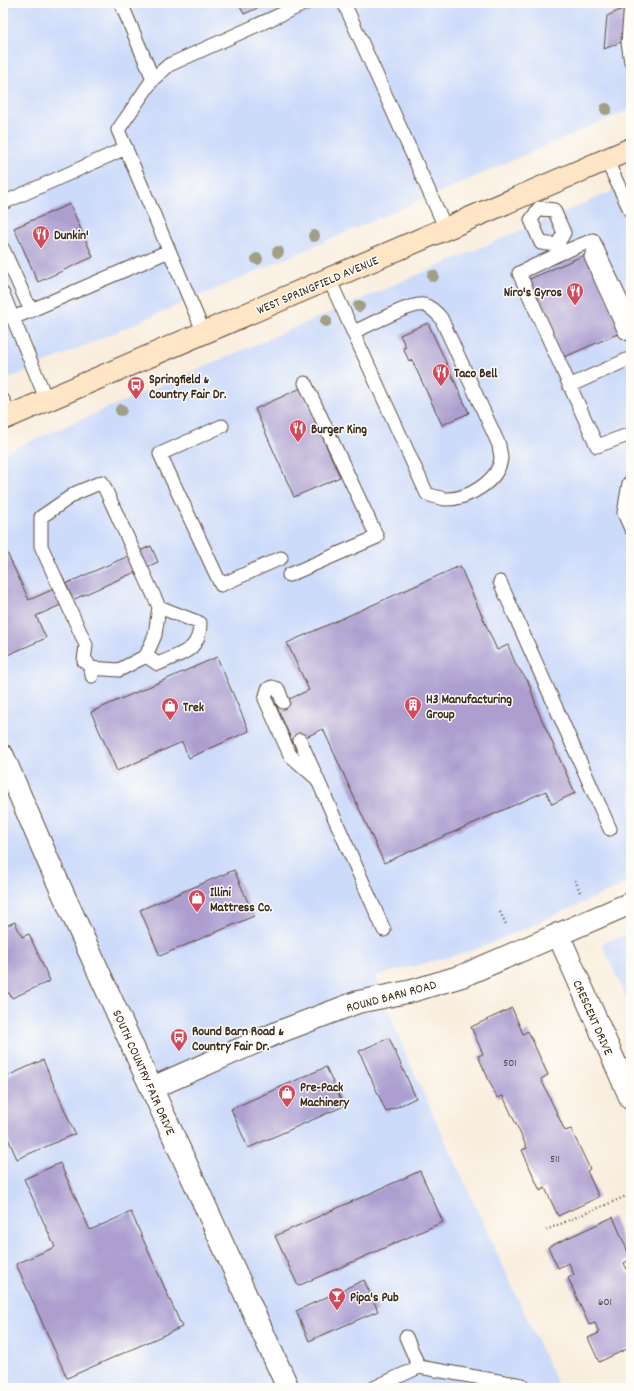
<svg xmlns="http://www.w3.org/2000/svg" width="634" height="1391" font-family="Dekko,sans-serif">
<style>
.built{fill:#cddbfa}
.building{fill:#ac9fd0}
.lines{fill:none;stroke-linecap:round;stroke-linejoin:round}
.lane-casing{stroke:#58473b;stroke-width:15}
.street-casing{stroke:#58473b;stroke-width:24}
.secondary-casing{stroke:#58473b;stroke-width:24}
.path{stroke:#58473b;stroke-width:2.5;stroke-dasharray:1 3;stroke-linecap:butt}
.lane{stroke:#fff;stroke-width:13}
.street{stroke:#fff;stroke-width:22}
.secondary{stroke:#fde5c5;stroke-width:22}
.tree{fill:#a19f86}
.labels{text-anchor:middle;stroke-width:3;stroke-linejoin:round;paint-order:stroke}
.number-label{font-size:11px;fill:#57474a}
.poi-label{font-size:13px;font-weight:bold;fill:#3b2a1e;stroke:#fdfcf7;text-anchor:start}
.street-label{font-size:13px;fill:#3b2a1e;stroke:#fdfcf7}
</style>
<rect width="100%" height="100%" fill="#fdfcf7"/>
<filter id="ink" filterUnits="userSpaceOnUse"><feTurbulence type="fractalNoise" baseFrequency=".025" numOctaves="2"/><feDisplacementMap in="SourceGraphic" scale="8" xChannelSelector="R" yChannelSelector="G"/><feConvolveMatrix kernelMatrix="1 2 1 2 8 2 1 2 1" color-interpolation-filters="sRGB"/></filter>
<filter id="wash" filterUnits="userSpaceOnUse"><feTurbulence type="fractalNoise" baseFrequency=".012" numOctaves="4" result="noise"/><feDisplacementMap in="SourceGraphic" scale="16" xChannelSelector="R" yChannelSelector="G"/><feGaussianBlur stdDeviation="0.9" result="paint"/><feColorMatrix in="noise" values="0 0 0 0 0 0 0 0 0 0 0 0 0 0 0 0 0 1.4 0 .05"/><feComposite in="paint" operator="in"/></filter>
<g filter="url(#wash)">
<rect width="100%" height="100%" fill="#f9eede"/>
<path class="built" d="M3,3H631V109L3,381Z
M631,183V882L475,950L376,976L406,1055L559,1388H3V453Z
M631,932V1008L602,944Z"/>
<g id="blocks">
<path class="building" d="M238,3H269L244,14Z
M631,5V38L604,49L607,16Z
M70,204L93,257L38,282L14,228Z
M587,254L622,332L562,358L527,280Z
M428,323L469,413L442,425L412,360L409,361L403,348L406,347L400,335Z
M301,388L340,477L294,497L255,409Z
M3,544L29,600L151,546L158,562L36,616L46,638L3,657Z
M460,566L497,650L508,645L516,665L528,681L538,711L575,793L552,804L546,791L384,863L323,729L293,743L276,705L309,690L287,643Z
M217,657L249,731L189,758L182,742L117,771L91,712Z
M234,870L254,916L160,956L140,910Z
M15,922L22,937L29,934L50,981L12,998L9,993L3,996V927Z
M512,1008L523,1034L528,1031L548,1075L541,1079L565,1131L571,1129L590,1169L587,1171L599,1197L558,1216L545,1188L540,1191L522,1150L527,1148L503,1096L497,1098L478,1056L483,1054L471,1027Z
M389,1038L416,1098L386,1112L359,1051Z
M43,1060L75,1134L17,1159L3,1127V1078Z
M326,1067L344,1106L248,1148L231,1109Z
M60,1163L90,1230L131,1212L182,1327L67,1378L16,1264L55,1247L24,1179Z
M420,1171L443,1222L298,1286L275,1236Z
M613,1217L631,1259L624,1263L631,1279V1347L599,1362L588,1338L599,1333L595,1323L589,1325L568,1278L574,1275L569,1263L558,1268L548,1247Z
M364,1280L378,1311L309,1341L296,1311Z"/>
</g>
</g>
<g filter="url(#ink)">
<use href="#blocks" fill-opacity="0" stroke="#58473b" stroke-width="1"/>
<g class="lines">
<g class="lane-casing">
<path id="lane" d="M121,3L153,79L169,65L306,3
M344,3L446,229
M631,3L628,42L631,62
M153,79L118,130L204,333
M606,159L631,212
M3,203L126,148
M539,208L554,210L564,233L557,245L541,243L531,220Z
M596,246L591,257L625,332L631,335
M3,249L31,311
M329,279L427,494C433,496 439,498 445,499C467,500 499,481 501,458C501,454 499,449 499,445L441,318C436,312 431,307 424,305C412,302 367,326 354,332
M3,294L47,401
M13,318L169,251
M631,322L593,240L561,253L519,273L597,446L631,434
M569,386L631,358
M3,400L10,416
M222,426L160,454L221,585L281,558
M631,482L629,483L624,513L631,529
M289,575L377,537L305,383
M500,582L610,829
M146,656L158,664C181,653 200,652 200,623L159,607
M90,668L119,670L146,656L155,635L159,607L102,482L76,493L41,517V546L86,645L84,661L87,662L90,668H91L92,676
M283,702L278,689L272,687L268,689L265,699L290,755L315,777
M300,740L384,930
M419,1367L522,1385
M374,1388L419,1367L406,1337"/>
</g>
<g class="street-casing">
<path id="street" d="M3,756L50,865L288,1388
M558,934L631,1099
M152,1088L279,1032L358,1002L412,991L462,976L631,903"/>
</g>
<g class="secondary-casing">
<path id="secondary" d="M3,419L631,149"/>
</g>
<path class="path" d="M575,880L580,892
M500,912L506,924
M546,1230L629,1195
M630,1257H631"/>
<use href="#lane" class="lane"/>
<use href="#street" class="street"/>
<use href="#secondary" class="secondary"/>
</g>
<g class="tree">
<circle cx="606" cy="109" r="6"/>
<circle cx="314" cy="236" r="6"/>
<circle cx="278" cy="252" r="6"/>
<circle cx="257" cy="259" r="6"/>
<circle cx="433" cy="276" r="6"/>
<circle cx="359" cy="306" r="6"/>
<circle cx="326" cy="321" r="6"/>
<circle cx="121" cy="410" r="6"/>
</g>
</g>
<defs>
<g id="restaurant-pin" transform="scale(0.9)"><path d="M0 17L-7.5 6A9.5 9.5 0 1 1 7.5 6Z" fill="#d1495b" stroke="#fdfcf7"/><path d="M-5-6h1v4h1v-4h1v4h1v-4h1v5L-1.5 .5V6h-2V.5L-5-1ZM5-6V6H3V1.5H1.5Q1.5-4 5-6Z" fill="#fff"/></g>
<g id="bus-pin" transform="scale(0.9)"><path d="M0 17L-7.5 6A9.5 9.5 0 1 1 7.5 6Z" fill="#d1495b" stroke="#fdfcf7"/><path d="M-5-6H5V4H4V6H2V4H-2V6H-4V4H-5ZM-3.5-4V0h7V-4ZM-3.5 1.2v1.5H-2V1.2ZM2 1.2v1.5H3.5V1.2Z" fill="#fff"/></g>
<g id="building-pin" transform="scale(0.9)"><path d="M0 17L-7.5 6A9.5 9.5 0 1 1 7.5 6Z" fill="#d1495b" stroke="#fdfcf7"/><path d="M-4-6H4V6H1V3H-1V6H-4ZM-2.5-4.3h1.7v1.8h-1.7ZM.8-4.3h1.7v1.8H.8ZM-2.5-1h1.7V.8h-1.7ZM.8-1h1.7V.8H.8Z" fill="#fff"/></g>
<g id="shop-pin" transform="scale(0.9)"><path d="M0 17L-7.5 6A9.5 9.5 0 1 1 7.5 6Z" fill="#d1495b" stroke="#fdfcf7"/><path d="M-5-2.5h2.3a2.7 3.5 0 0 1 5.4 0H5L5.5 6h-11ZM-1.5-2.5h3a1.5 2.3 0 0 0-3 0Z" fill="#fff"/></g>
<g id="bar-pin" transform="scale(0.9)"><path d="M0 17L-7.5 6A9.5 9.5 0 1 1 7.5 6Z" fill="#d1495b" stroke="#fdfcf7"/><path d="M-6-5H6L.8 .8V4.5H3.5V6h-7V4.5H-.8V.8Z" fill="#fff"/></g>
</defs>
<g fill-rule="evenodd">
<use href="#restaurant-pin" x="41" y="234"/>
<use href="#restaurant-pin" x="575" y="291"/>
<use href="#restaurant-pin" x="441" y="372"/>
<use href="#bus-pin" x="136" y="385"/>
<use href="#restaurant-pin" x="298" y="428"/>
<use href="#building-pin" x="413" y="705"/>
<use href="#shop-pin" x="170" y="706"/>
<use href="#shop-pin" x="197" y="898"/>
<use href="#bus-pin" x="179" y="1037"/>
<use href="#shop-pin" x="287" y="1093"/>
<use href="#bar-pin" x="337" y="1296"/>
</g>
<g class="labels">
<g class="number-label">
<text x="510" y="1066">501</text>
<text x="555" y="1162">511</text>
<text x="605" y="1305">601</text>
</g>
<g class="poi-label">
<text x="54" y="239">Dunkin'</text>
<text x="562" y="296" text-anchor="end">Niro's Gyros</text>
<text x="454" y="377">Taco Bell</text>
<text x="149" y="383">Springfield &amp;<tspan x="149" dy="15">Country Fair Dr.</tspan></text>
<text x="311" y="433">Burger King</text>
<text x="426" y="703">H3 Manufacturing<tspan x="426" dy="15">Group</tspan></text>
<text x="183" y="711">Trek</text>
<text x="210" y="896">Illini<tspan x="210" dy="15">Mattress Co.</tspan></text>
<text x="192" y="1035">Round Barn Road &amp;<tspan x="192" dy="15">Country Fair Dr.</tspan></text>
<text x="300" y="1091">Pre-Pack<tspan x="300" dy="15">Machinery</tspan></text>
<text x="350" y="1301">Pipa's Pub</text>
</g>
<g class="street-label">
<text transform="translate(317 284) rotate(-23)" y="5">WEST SPRINGFIELD AVENUE</text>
<text transform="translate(391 995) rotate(-15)" y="5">ROUND BARN ROAD</text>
<text transform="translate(594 1017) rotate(66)" y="5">CRESCENT DRIVE</text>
<text transform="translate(145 1072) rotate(66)" y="5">SOUTH COUNTRY FAIR DRIVE</text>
</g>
</g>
<rect width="634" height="1391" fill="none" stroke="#fdfcf7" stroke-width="16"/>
</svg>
